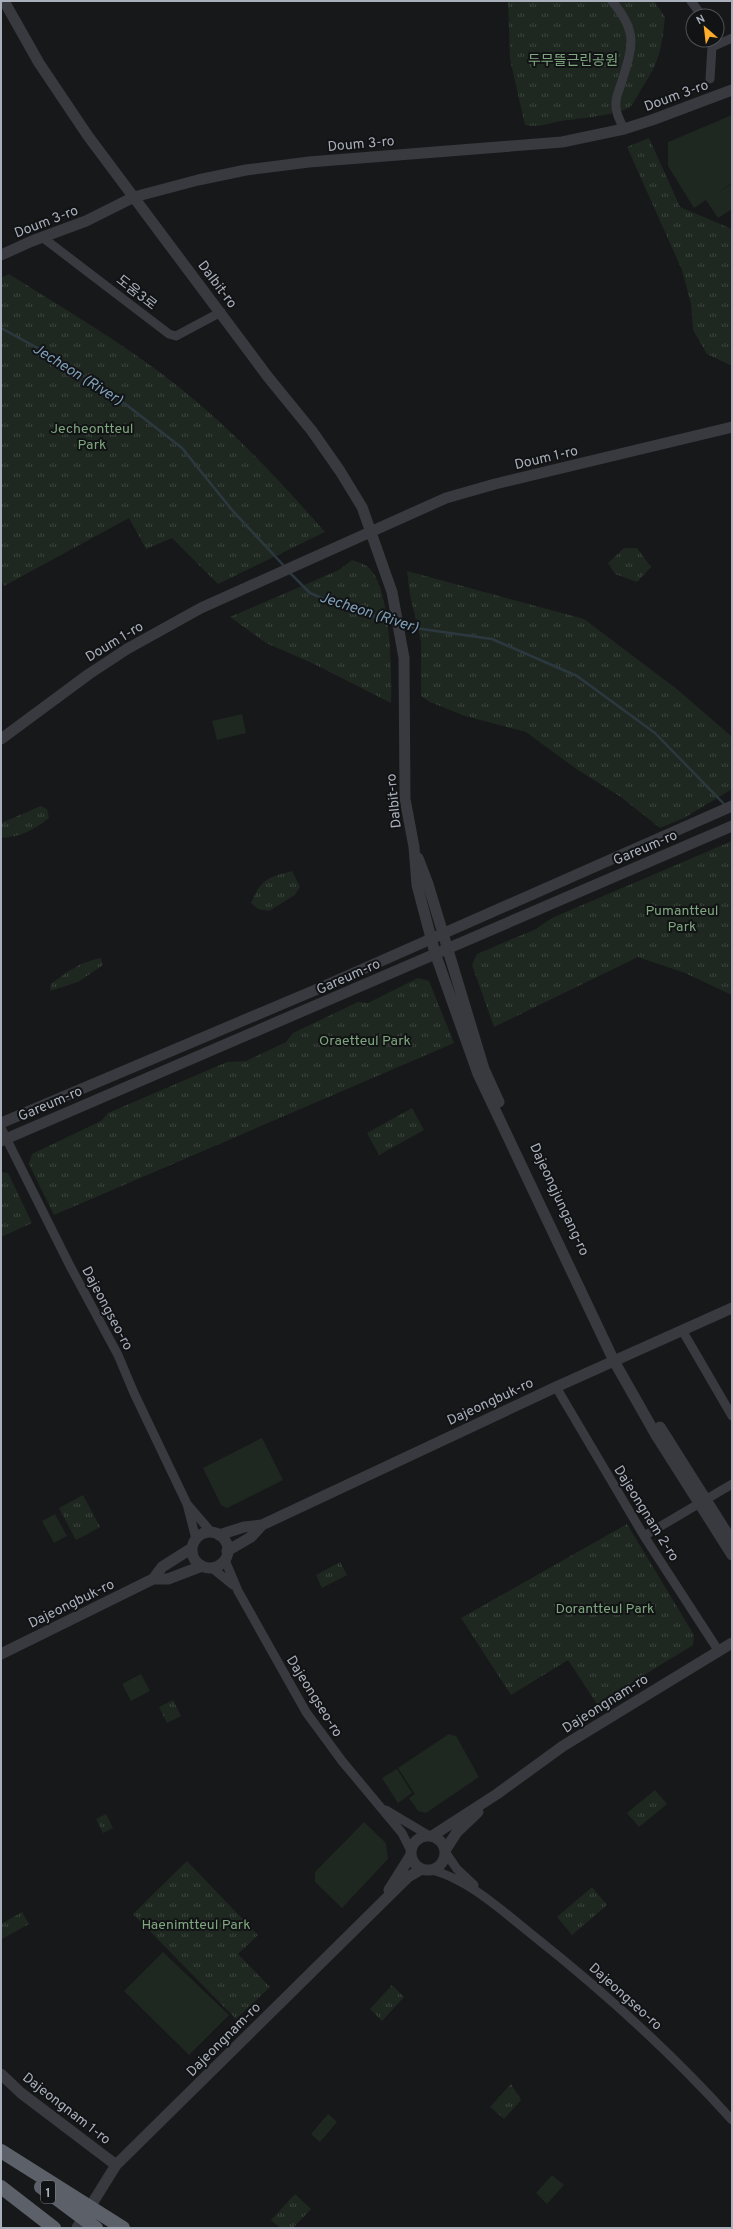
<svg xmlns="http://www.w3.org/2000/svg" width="733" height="2229" font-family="Overpass,'Noto Sans KR',sans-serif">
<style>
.green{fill:#1f2820}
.park{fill:url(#park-tufts)}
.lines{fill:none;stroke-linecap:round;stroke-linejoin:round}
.stream{stroke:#2c383f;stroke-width:2.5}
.minor{stroke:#383a3f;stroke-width:9}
.tertiary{stroke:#383a3f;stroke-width:11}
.trunk{stroke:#5c6068;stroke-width:14}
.labels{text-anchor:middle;stroke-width:4;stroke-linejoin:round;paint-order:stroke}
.shield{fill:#121315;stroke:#7c8089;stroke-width:1}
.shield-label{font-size:13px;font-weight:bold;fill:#a9afbb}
.park-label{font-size:14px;fill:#7fa77f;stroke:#121315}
.street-label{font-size:14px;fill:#a9afbb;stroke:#121315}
.water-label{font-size:15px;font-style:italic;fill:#7e9fb8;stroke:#121315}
</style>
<defs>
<pattern id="park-tufts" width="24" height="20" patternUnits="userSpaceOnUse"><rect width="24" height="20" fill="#1f2820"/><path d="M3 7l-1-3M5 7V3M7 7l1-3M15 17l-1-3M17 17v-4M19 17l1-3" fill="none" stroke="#3d453e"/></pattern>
</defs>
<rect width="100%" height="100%" fill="#17181a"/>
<path class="green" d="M732,115V183L717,193L732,184V209L718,218L706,200L694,208L668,166V142Z
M242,714L246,733L217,740L212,721Z
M262,1438L283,1480L227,1508L221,1505L203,1468Z
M55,1514L67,1536L54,1543L42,1521Z
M141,1674L150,1691L131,1701L122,1684Z
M449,1734L456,1736L479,1777L426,1813L418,1811L409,1798L415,1794L398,1768Z
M397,1769L412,1793L398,1803L382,1778Z
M364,1822L386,1843L388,1859L342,1908L315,1882V1872Z
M163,1952L229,2015L189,2055L124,1991Z
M328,2114L337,2122L320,2142L311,2134Z
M552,2175L564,2185L547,2204L536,2193Z"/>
<path class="park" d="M508,1H654L665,17C661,52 660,61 640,91C637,96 634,103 630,107C620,114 580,119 567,120C552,122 541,128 525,125L510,59Z
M649,138L680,207L732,229V366L707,354L693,330L691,304L682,270L627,147Z
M9,274C66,310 126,345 179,387C233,430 280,481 325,532L218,584L172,538L146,549L129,518L4,586L1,581V278Z
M624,548H637L651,567L637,582L615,574L608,563Z
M352,560C357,562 365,564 369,568C391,588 392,674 391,703L312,663L266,643L230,617L339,570Z
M407,571L584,619L678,690L732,737V789L684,818L660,828L621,797L575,768L526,732L465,716L430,702L421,696V641L410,595Z
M41,806L47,809L49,818C34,830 20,837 1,838V823Z
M732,841V995L685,973L638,957L494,1027L472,965L477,954L536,929L552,918Z
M292,871L300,887L295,895L269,911L258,909L251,903C262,878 267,878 292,871Z
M101,958L103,965L78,982L50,991L51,984C68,971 80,962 101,958Z
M418,978L429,981L454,1043L54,1215L29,1164L32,1154L101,1121L108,1113L227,1062L246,1061L286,1042L293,1033L358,1002L368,1003Z
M412,1108L424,1130L379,1155L367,1133Z
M1,1172L8,1173L32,1223L1,1237Z
M83,1495L100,1527L76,1540L59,1508Z
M627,1524L694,1635L693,1645L597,1704L568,1660L511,1695L461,1618Z
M340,1562L347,1575L322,1588L316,1575Z
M173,1700L181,1716L167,1723L159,1707Z
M655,1790L667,1804L639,1827L627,1813Z
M106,1814L113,1828L103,1833L96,1819Z
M187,1861L258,1935L238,1954L270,1987L236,2019L133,1914Z
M592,1887L607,1905L572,1935L557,1917Z
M22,1912L29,1924L2,1939L1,1924Z
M392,1985L404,1997L382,2021L370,2009Z
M511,2084L521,2100L504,2119L490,2107Z
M295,2194L311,2209L293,2228H280L271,2220Z"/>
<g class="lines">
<path class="stream" d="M1,328L63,362L128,406L182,448L232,510L285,567
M290,573L310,593L345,608L393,622
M402,624L415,628L492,639L577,676L655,733L725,805"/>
<path class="minor" d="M612,1C638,32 633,45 622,81C620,88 616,96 616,102C615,112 620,121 624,129
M691,1L702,16
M710,40L712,47L710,79
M712,47L732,38
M42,237L169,334L176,336L221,312
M1,1128L70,1266L118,1355L134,1393L187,1504L196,1539
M682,1330L732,1416
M556,1387L644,1536L718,1650
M187,1504L212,1533
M644,1536L732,1484
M225,1560L238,1591L306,1712L342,1761L402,1833L411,1851
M212,1568L233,1585
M386,1810L428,1835
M446,1853L457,1869L474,1885
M432,1870C469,1880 500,1909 530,1933C602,1990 670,2051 732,2120"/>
<path class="tertiary" d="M4,1L39,63L88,136L268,377L312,431L340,471L362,507L392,592L404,658L405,799L414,847L417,885L435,953L478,1074L614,1361L656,1435L732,1555
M1,255L32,241L86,221L134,197L198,180L246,170L309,162L562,142L624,129L652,120L732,90
M1,739L89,674L127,649L201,608L446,498L495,484L732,427
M418,858L428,884L484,1069L499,1102
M1,1123L320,988L732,806
M1,1141L732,826
M660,1427L732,1541
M192 1550a18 18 0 1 1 36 0a18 18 0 1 1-36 0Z
M219,1535L244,1527L262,1525L556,1387L732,1308
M227,1551L251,1537L262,1525
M153,1579L162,1567L192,1548
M1,1654L153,1579H168L202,1566
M411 1853a17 17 0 1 1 34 0a17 17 0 1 1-34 0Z
M432,1836L497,1794L563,1746L732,1643
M446,1849L457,1832L478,1812
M389,1890L411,1855
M1,2074L21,2093L116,2165
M77,2228L116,2165L408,1877L422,1869"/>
<path class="trunk" d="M1,2151L123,2228
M1,2187L54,2228
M41,2187L96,2228"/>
</g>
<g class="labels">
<rect class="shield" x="41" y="2181" width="14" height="22" rx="3"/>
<g class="shield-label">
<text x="48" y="2197">1</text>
</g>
<g class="park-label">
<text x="573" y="65">두무뜰근린공원</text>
<text x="92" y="433">Jecheontteul<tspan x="92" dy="16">Park</tspan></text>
<text x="682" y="915">Pumantteul<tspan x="682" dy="16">Park</tspan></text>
<text x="365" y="1045">Oraetteul Park</text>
<text x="605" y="1613">Dorantteul Park</text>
<text x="196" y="1929">Haenimtteul Park</text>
</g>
<g class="street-label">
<text transform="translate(676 95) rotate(-20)" y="5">Doum 3-ro</text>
<text transform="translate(361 143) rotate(-5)" y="5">Doum 3-ro</text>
<text transform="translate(46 221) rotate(-21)" y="5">Doum 3-ro</text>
<text transform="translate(218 284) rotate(53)" y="5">Dalbit-ro</text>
<text transform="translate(137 292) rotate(38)" y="5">도움3로</text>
<text transform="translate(546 457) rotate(-13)" y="5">Doum 1-ro</text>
<text transform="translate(114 641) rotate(-31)" y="5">Doum 1-ro</text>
<text transform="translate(393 801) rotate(-96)" y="5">Dalbit-ro</text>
<text transform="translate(645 847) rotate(-23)" y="5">Gareum-ro</text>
<text transform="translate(348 976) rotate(-24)" y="5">Gareum-ro</text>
<text transform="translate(50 1103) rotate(-23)" y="5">Gareum-ro</text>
<text transform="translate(560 1199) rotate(65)" y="5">Dajeongjungang-ro</text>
<text transform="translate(108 1308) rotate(62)" y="5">Dajeongseo-ro</text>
<text transform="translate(490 1401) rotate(-25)" y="5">Dajeongbuk-ro</text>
<text transform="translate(647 1513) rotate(58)" y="5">Dajeongnam 2-ro</text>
<text transform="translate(71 1603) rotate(-26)" y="5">Dajeongbuk-ro</text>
<text transform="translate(315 1696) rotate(58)" y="5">Dajeongseo-ro</text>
<text transform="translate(605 1703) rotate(-32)" y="5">Dajeongnam-ro</text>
<text transform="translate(626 1996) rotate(42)" y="5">Dajeongseo-ro</text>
<text transform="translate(223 2039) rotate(-45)" y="5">Dajeongnam-ro</text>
<text transform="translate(67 2108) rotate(38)" y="5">Dajeongnam 1-ro</text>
</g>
<g class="water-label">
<text transform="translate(78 374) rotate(32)" y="5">Jecheon (River)</text>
<text transform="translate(369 612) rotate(18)" y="5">Jecheon (River)</text>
</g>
</g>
<rect width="733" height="2229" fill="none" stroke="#a9afbb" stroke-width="4"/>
<g transform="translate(705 28) rotate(332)"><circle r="19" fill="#121315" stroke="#4e5157"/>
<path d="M0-3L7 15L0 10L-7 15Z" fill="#ffad2b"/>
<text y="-6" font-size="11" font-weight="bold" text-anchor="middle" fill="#a9afbb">N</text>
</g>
</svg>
